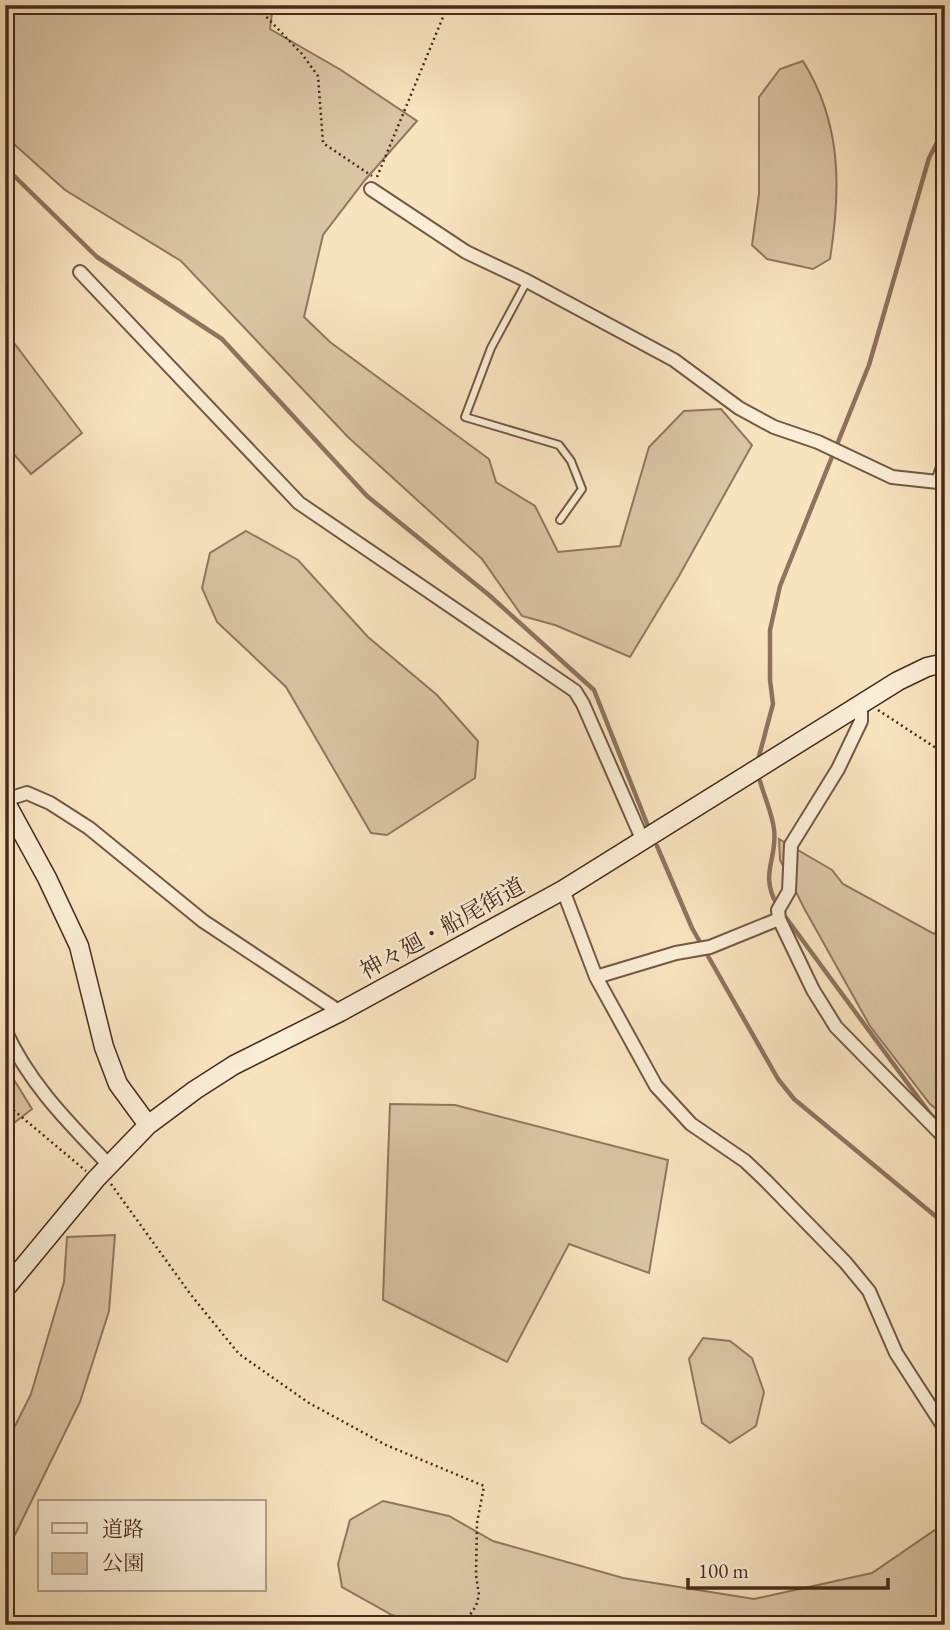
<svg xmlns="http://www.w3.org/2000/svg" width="950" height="1630" font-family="'EB Garamond','Noto Serif JP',serif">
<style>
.green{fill:#d9c4a3;stroke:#907760;stroke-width:2}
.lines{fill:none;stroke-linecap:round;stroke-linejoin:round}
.stream{stroke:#8e735d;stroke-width:4.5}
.lane-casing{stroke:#745845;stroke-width:10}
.street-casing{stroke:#745845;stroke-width:16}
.secondary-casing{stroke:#482a1d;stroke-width:21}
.path{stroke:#482a1d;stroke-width:2.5;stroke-dasharray:2 3.5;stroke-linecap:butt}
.lane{stroke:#faedd5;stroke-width:6}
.street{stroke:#faedd5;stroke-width:12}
.secondary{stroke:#faedd5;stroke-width:18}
.labels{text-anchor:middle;stroke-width:5;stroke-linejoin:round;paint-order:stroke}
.street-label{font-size:23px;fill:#482a1d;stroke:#faedd5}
</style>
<rect width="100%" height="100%" fill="#f7e3be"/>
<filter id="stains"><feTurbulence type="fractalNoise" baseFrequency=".00286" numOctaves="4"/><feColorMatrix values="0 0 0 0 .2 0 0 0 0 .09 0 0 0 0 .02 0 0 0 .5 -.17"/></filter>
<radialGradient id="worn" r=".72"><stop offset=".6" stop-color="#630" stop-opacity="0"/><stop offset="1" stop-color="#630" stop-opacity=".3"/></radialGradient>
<path class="green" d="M5,5H273L270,29L341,70L417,121L365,180L323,235L304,317L330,342L489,459L496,482L535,506L558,552L620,546L649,447L684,411L721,409L752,445L679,576L630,657L555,625L522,616L482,559L348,437L181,261L65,190L5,136Z
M803,61C842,124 841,189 830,259L813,269L767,259L752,245L759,194V97L780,69Z
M5,331L82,433L31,474L5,444Z
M246,531L298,560L368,637L437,695L478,741L475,778L387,835L371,833L286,687L217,622L202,588L210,553Z
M779,839L832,870L843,884L934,934L945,919V1116L930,1104L870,1026L804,908L780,860Z
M5,1065L32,1109L5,1130Z
M390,1104L455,1105L668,1160L649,1273L569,1244L507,1362L383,1300Z
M115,1235L109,1311L80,1402L5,1555V1446L31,1394L64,1282L67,1237Z
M703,1338L730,1341L752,1358L764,1392L756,1426L730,1443L702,1423L689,1359Z
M383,1501L449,1516L493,1541L623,1578L754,1599L872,1573L945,1523V1625H426L392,1615L342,1587L338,1564L350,1520Z"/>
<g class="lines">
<path class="stream" d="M5,167L97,257L222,339L367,496L489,595L594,690L648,826
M758,760L773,704L770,680V630L780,586L869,365L929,158L945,127
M760,781C764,796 772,813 774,829C778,859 759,873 777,905
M657,846L692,928L778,1079L794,1099L945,1224
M784,915L931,1115L945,1128"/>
<g class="lane-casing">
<path id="lane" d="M527,281L491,348L465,417L559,445L571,461L582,489L560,520"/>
</g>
<g class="street-casing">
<path id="street" d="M371,189L466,252L527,281L674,360L739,408L774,427L818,442L892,477L938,482L945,485
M80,272L299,503L575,691L583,704L643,841
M938,482L945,461
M861,705V721L838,769L791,845L789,891L778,910L779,919L813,990L836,1027L945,1138
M5,800L27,793L50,803L89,828L203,921L340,1012
M563,890L596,977L656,1086L691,1124L745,1161L766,1181L845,1262L869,1291L896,1353L945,1429
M596,977L676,953L710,947L779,919
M5,1030C29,1084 70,1124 110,1166"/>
</g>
<g class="secondary-casing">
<path id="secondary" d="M5,801L47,878L79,946L104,1047L118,1084L148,1125
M5,1289L96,1179L148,1125L195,1090L234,1065L340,1012L563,890L898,681L927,667L945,663"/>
</g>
<path class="path" d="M255,5L302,54L318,76L323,143L372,176
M377,177L448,5
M878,710L936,748L945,746
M5,1103L86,1171
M111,1184L191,1295L239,1354L309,1403L386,1445L484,1486L477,1523L476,1575L479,1595L476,1606L463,1625"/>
<use href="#lane" class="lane"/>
<use href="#street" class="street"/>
<use href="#secondary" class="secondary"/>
</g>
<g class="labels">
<g class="street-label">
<text transform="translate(442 928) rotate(-29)" y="8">神々廻・船尾街道</text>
</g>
</g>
<rect width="950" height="1630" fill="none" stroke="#f7e3be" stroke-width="28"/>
<rect x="7" y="7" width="936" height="1616" fill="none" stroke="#482a1d" stroke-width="3.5"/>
<rect x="14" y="14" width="922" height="1602" fill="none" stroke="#482a1d" stroke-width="2"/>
<rect x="38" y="1500" width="228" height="91" fill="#faedd5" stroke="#b39f8b" stroke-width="2"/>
<rect x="52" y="1523" width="35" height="10" fill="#faedd5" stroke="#b39f8b" stroke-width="2"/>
<text x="102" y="1536" font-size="21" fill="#482a1d">道路</text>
<rect x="52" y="1553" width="35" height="21" fill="#d9c4a3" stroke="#b39f8b" stroke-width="2"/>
<text x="102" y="1570" font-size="21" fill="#482a1d">公園</text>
<path d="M688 1578v10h200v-10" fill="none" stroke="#482a1d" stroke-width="3.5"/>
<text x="698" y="1578" font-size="21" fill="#482a1d" stroke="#faedd5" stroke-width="5" paint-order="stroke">100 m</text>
<rect width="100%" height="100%" filter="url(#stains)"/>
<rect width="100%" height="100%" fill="url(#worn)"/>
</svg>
